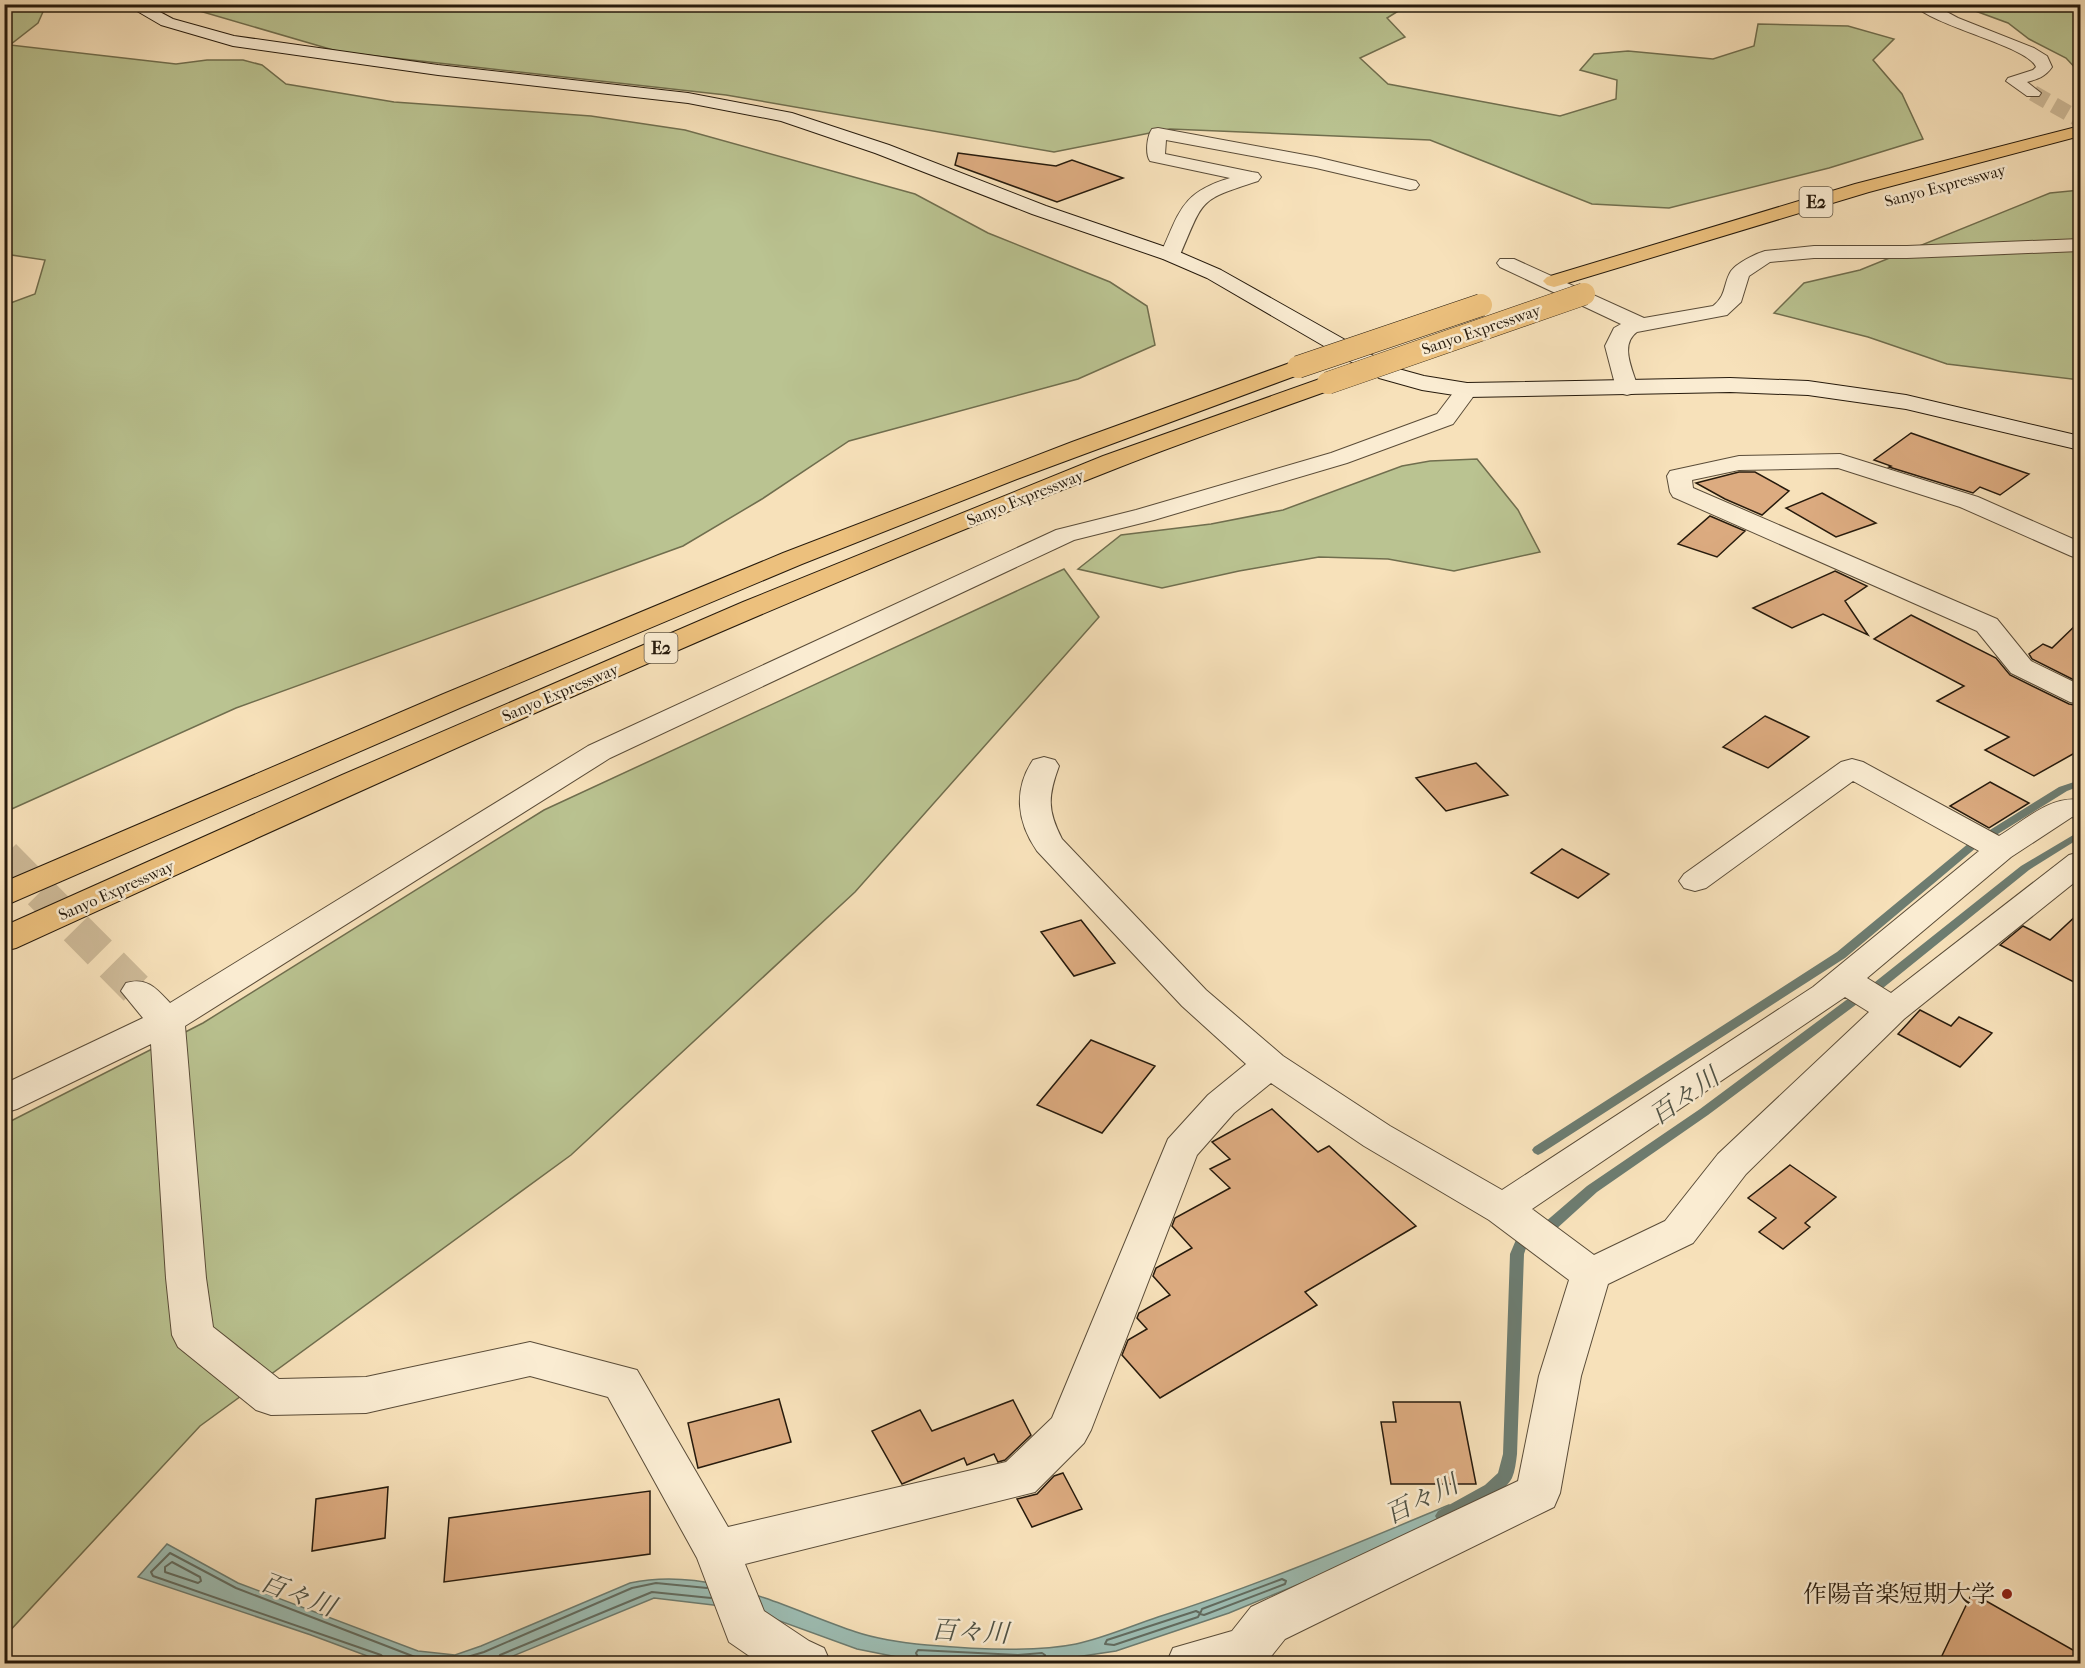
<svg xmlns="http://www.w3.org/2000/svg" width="2085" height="1668" font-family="'IM FELL French Canon','Noto Serif JP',serif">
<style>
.green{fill:#bac391;stroke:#706e4e;stroke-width:1.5}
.water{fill:#9dbdb3;stroke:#6d7c70;stroke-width:1.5}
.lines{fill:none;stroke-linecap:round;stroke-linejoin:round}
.shore{stroke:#626c60;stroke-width:2}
.stream{fill:#6d7c70;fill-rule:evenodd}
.building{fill:#dcab80;stroke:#261a0c;stroke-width:1.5}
.street-tunnel-far1{stroke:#cdb997;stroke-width:16;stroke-dasharray:16 8;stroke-linecap:butt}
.street-tunnel{stroke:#cdb997;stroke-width:34;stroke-dasharray:34 17;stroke-linecap:butt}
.street-casing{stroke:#5a4c38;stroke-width:2}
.secondary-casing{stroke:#261a0c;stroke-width:2}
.highway-casing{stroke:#261a0c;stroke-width:2}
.street{fill:#faecd2;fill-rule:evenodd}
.secondary{fill:#faecd2;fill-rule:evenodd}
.highway{fill:#ecc07d;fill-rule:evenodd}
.highway-bridge-casing{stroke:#261a0c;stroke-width:23;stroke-linecap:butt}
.highway-bridge{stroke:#ecc07d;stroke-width:22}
.poi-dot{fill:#8f2418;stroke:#faecd2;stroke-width:2}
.labels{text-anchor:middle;stroke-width:5;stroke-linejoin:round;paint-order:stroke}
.far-street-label{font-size:16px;fill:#261a0c;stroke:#faecd2}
.shield{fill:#faecd2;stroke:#665947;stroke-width:1.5}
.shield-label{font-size:18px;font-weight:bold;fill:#261a0c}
.near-poi-label{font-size:24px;fill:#261a0c;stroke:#faecd2;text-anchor:end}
.near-water-label{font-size:26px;font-style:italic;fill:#505346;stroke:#faecd2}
</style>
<rect width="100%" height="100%" fill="#f7e1ba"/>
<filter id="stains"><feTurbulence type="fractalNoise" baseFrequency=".00333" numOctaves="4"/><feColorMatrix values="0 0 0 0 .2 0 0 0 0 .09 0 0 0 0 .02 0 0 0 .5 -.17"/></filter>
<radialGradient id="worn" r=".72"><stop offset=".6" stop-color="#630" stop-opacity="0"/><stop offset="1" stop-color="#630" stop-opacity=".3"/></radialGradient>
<path class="green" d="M46,5L38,23L10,45L176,64L207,60H243L262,65L286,84L394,102L591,116L685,130L915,194L988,233L1110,282L1147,306L1155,345L1078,379L849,441L762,499L683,546L236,708L5,812V305L35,294L45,260L5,254V5Z
M179,5H1408L1387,18L1405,37L1360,58L1388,84L1560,116L1616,99L1617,80L1580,70L1594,54L1628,51L1713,59L1754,46L1758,24L1848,26L1894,39L1873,60L1902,94L1923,139L1829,168L1669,208L1592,204L1430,140L1170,129L1054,152L726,95L340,52Z
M2070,5L2080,8V73L2066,58L2029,39L2008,23L1959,5Z
M2080,190V380L1947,364L1868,337L1774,313L1804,283L1860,270L2050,193Z
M1477,459L1518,510L1540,552L1454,571L1388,559L1319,557L1239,571L1162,588L1078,569L1121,535L1211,524L1283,510L1402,466L1430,461Z
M1064,569L1099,617L855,892L571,1155L200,1426L5,1636V1124L203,1023L544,810Z"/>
<path class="water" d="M1449,1505L1462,1517L1229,1613L1116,1651L1036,1663H927L857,1649L747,1609L654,1598L496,1663H386L311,1635L138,1577L167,1544L238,1583L418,1651L455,1655L481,1646L630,1583C711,1566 782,1607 856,1632C877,1639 905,1643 927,1645C972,1649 1032,1653 1076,1644C1104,1638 1131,1626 1158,1617C1257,1586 1353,1545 1449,1505Z"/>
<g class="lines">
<path class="shore" d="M172,1562L200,1577L201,1581L198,1583L165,1572V1567Z
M1282,1579L1286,1581L1285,1584L1204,1615L1200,1614L1202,1609Z
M1196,1611L1200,1613L1198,1617L1114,1645L1105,1644L1107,1640Z
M385,1664V1659L381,1655L153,1576L151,1572L170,1553L236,1588L415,1657L454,1661L484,1652L632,1588L656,1583L707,1588
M496,1664L500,1655L652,1592L711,1598
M921,1664L916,1653L918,1650L1018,1655L1042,1653L1045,1655L1043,1664
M928,1664L932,1659L1032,1661L1035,1664"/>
<path class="stream" d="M2080,780V786L2067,791L1977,847L1845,958L1542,1153L1538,1155L1534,1153L1532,1150L1534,1147L1837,952L1969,843L2059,787Z
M2080,831V838L2029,870L1883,988L1865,998L1708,1115L1597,1192L1554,1231L1528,1242L1524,1254L1517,1454C1516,1462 1515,1471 1512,1478C1503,1496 1466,1511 1448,1521L1443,1523L1438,1521L1435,1516L1438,1511L1485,1485L1498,1473L1503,1454L1510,1254L1518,1235L1544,1223L1587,1186L1700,1109L1857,992L1875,982L2021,866Z"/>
</g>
<path class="building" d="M958,153L1056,166L1072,160L1123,178L1057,202L955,165Z
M1911,433L1971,454L2029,474L2000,495L1980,487L1973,493L1889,467L1891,466L1874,460Z
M1739,472H1755L1789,491L1762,515L1725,499L1696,483Z
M1822,493L1876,523L1836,537L1786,508Z
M1710,516L1745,531L1717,557L1678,544Z
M1835,571L1867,586L1845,601L1868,635L1823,614L1792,628L1753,608Z
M1911,615L1996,658L2010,675L2069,704L2080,706V750L2034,776L1985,750L2009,737L1937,701L1964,686L1874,639Z
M2080,621V683L2032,659L2029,654L2043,644L2052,648Z
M1765,716L1809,737L1768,768L1723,747Z
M1476,763L1508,795L1446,811L1416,778Z
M1990,782L2029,803L1989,828L1950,806Z
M1562,849L1609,874L1578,898L1531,873Z
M2080,912V985L2000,945L2023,926L2050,940Z
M1081,920L1115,963L1074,976L1041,932Z
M1920,1010L1951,1026L1959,1017L1992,1033L1960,1067L1898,1034Z
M1091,1040L1155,1066L1102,1133L1037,1105Z
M1272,1109L1318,1152L1329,1146L1416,1226L1305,1292L1317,1305L1160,1398L1122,1355L1128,1340L1147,1329L1137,1318L1139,1313L1170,1295L1153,1276L1156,1268L1192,1248L1172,1226L1175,1218L1230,1188L1210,1169L1230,1159L1212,1142Z
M1790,1165L1836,1197L1805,1223L1810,1227L1783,1249L1759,1232L1776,1218L1748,1198Z
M779,1399L791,1442L698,1468L688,1423Z
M1013,1400L1031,1435L1005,1460L998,1462L994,1454L967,1465L964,1458L902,1484L872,1431L920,1410L932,1431Z
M1393,1402H1460L1476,1484H1391L1381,1422H1396Z
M1063,1473L1082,1509L1032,1527L1017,1499L1037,1494L1054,1476Z
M388,1487L385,1538L312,1551L316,1499Z
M650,1491V1554L444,1582L449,1518Z
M1972,1593L2080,1654V1664H1938Z"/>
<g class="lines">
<path class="street-tunnel-far1" d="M2033,93L2080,120"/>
<path class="street-tunnel" d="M4,856L138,991"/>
<g class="street-casing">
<path id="street" d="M1913,4H1932L1958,18L2034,48L2047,56L2052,67C2045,77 2038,79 2027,82L2041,93L2039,96H2027L2006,81L2008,78L2033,70L2036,67C2028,46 1934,27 1913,4Z
M1158,128L1316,157L1416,181L1419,185L1416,189L1410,190L1316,168L1166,140L1165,154L1252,172L1258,173L1261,177L1258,181C1198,201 1205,197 1180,255L1177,259H1163L1160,255C1180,212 1180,193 1230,178L1150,161C1145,154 1147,136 1152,129Z
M2080,239V251L1907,258H1814L1770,262L1749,276L1741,302L1727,315L1637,332C1619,345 1633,370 1638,388L1635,393L1627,395L1619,393L1616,388L1605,346L1614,328L1621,324L1500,267L1497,263L1500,259H1514L1644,318L1713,306C1727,295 1723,284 1731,271C1737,263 1755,254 1765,251L1814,246H1907Z
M1467,383L1475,385L1478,390L1453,424L1347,463L1154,520L1074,540L610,758L185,1026L206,1278L213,1327L279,1379L366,1377L530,1342L637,1370L728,1527L1006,1462L1052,1418L1168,1139L1208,1095L1246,1064L1182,1006L1037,851C1017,822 1013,790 1033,760L1044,757L1055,760L1059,766C1048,796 1047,810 1062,839L1206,990L1283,1056L1390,1126L1502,1190L1813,987L1979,851L1853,781L1706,888L1695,891L1684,888L1679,881L1684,874L1841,762L1852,759L1863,762L1999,836C2024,821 2051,795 2080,800V818L2072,817L2011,857L1867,978L1891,993L2069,855L2080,852V878L1904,1019L1746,1174L1693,1243L1608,1284L1581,1376L1560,1493L1554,1507L1285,1639L1265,1664H1166L1173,1648L1232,1631L1251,1607L1518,1481L1539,1376L1569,1280L1489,1220L1364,1146L1271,1083L1234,1113L1197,1155L1091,1430L1084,1443L1035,1492L745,1564L764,1611L809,1641L824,1648L831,1664H761L729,1642L697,1558L608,1397L530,1376L366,1413L271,1415L256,1410L178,1347L172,1335L166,1278L151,1044L17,1109L4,1113V1084L143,1018L121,991L126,983C147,977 156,988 170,1003L588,746L1056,530L1136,510L1331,453L1437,414L1459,385ZM1845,997L1869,1012L1718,1154L1665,1221L1594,1255L1532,1209Z
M1840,454L1978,497L2080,542V559L2071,556L1960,507L1838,468L1739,470L1692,480L1693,488L1997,619L2031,661L2080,685V704L2070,702L2011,673L1977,631L1673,497L1670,492L1667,476L1670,471L1739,456Z"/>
</g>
<g class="secondary-casing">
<path id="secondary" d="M125,4H145L173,19L234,36L438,65L688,93L792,113L889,145L1046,206L1177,251L1221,270L1395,368L1424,376L1467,383L1730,378L1808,381L1906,395L2080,436V450L1906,409L1808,395L1730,392L1467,397L1422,390L1379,378L1207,278L1163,259L1032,214L875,153L781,121L688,103L438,75L233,46L161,25Z"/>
</g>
<g class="highway-casing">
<path id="highway" d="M2080,126V136L1869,192L1561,285L1554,287L1547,285L1543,281L1547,277L1855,184Z
M1298,360L1306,362L1310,367L1306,372L1017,479L802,564L462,707L4,906V882L441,695L783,553L1072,442Z
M1328,376L1336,378L1340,383L1336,388C1264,414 1191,439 1120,467C746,614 381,781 16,948L4,951V926L342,775L743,602L1103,456Z"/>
</g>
<use href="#street" class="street"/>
<use href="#secondary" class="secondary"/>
<use href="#highway" class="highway"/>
<g class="highway-bridge-casing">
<path id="highway-bridge" d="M1298,367L1481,305
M1328,383L1584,294"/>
</g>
<use href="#highway-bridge" class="highway-bridge"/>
</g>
<circle class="poi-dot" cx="2007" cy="1594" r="6"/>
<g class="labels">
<g class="far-street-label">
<text transform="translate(1945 185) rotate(-15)" y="6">Sanyo Expressway</text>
<text transform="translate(1481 329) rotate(-19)" y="6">Sanyo Expressway</text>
<text transform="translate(1025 497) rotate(-22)" y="6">Sanyo Expressway</text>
<text transform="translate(560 692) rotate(-23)" y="6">Sanyo Expressway</text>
<text transform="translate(116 890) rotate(-24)" y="6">Sanyo Expressway</text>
</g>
<g class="shield">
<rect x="1799.5" y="187" width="33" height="30" rx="4.5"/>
<rect x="644.5" y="633" width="33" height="30" rx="4.5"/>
</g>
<g class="shield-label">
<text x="1816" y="208">E2</text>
<text x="661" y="654">E2</text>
</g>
<g class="near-poi-label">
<text x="1995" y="1602">作陽音楽短期大学</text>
</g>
<g class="near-water-label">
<text transform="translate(1684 1096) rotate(-35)" y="9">百々川</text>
<text transform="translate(1421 1499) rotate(-26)" y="9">百々川</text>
<text transform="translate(298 1594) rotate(21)" y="9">百々川</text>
<text transform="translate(970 1631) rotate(3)" y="9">百々川</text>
</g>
</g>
<rect width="2085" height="1668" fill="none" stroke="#f7e1ba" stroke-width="24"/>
<rect x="6" y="6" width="2073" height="1656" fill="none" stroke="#261a0c" stroke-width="3"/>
<rect x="12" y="12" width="2061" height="1644" fill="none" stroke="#261a0c" stroke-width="1.5"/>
<rect width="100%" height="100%" filter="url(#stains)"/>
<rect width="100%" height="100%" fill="url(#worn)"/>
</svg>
